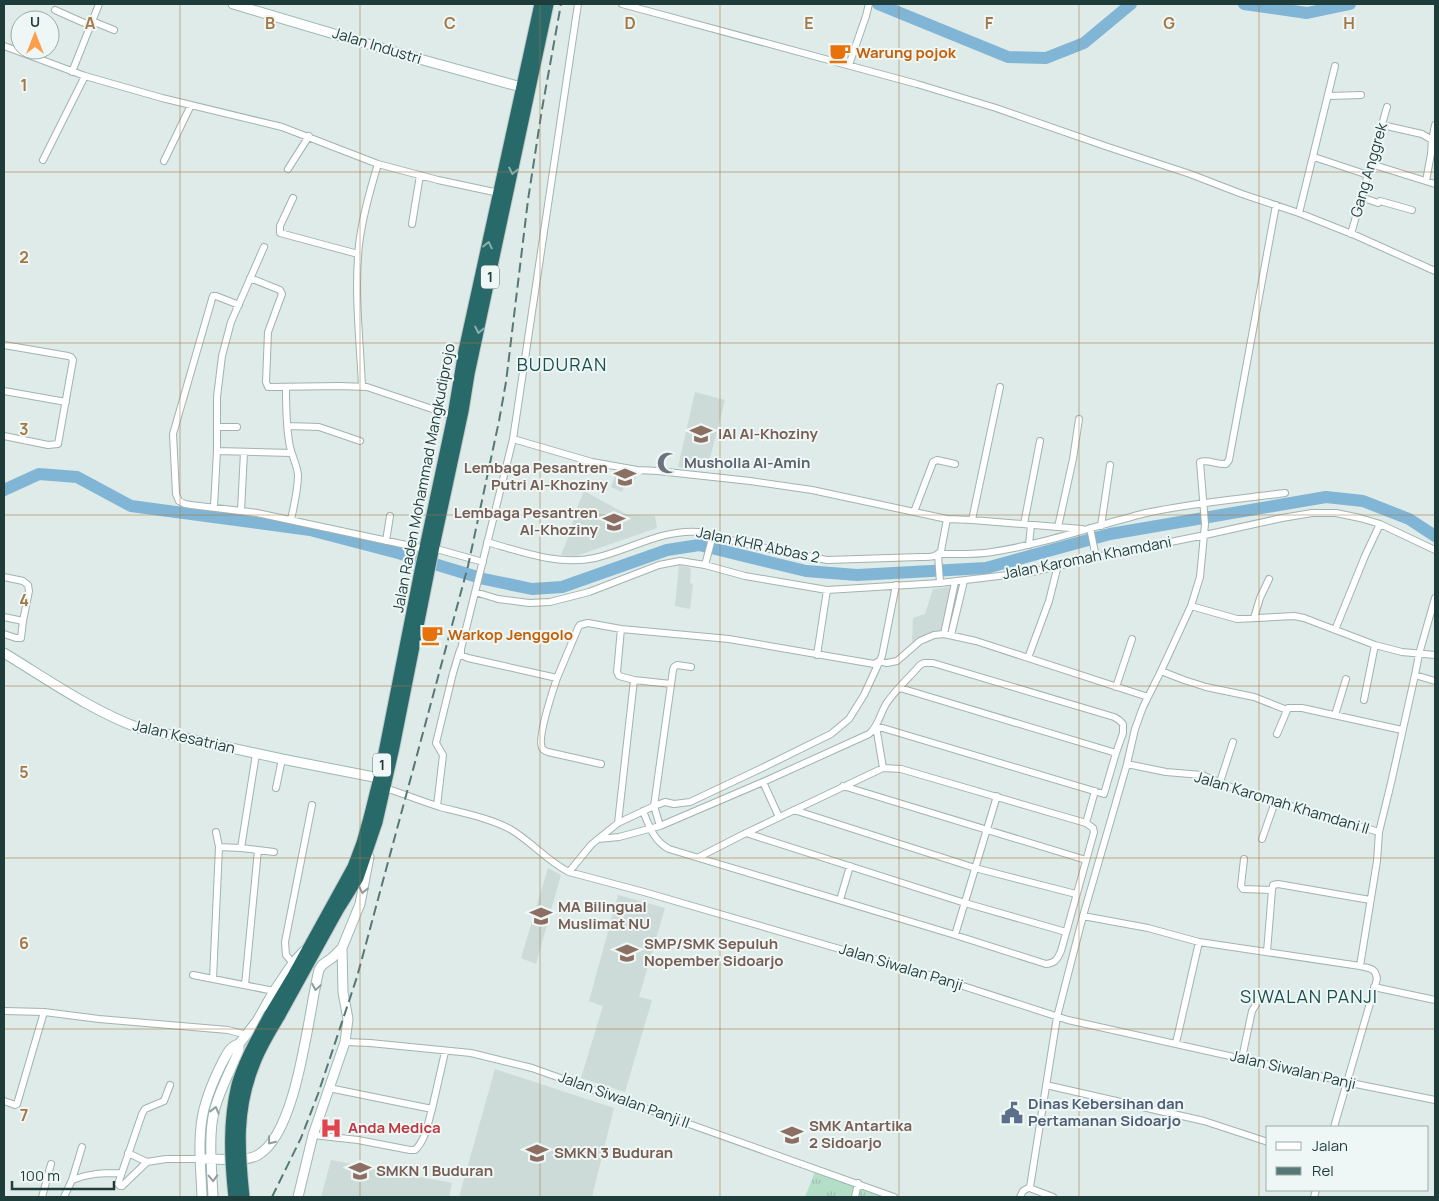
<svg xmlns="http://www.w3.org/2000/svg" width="1439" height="1201" font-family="Manrope,sans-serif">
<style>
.built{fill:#ccdbd7}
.park{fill:url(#park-tufts)}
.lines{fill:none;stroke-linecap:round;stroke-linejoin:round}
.river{stroke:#81b5d5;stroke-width:12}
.street-casing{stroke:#a1b3b0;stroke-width:8}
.secondary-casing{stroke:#9cb8b4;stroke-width:11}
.highway-casing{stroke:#c0c8c8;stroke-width:13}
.street{stroke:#fff;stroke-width:6}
.secondary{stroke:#fff;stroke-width:9}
.highway{stroke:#28696a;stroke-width:11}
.rail{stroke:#587876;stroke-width:2;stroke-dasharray:10 5;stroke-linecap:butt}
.highway-bridge-casing{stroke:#c0c8c8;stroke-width:13;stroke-linecap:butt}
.highway-bridge{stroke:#28696a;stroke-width:11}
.oneway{stroke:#8bb0b0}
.oneway2{stroke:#8e9e9c}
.grid{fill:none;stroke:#a47744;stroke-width:1;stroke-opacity:0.55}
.labels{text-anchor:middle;stroke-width:4;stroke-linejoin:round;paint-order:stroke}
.shield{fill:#eef7f5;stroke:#5c7472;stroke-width:1}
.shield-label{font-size:14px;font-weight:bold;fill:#1e3c3a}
.street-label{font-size:15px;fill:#1e3c3a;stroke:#eef7f5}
.food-label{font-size:15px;font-weight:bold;fill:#c56008;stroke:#eef7f5;text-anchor:start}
.education-label{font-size:15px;font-weight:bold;fill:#785e54;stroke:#eef7f5;text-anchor:start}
.worship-label{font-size:15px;font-weight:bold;fill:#5b616d;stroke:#eef7f5;text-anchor:start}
.service-label{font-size:15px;font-weight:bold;fill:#4e5e75;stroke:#eef7f5;text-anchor:start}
.health-label{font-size:15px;font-weight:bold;fill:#be3a42;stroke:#eef7f5;text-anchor:start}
.quarter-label{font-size:18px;letter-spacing:1px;fill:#194f4e;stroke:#eef7f5}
.grid-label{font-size:16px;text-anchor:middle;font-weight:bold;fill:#a47744;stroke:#eef7f5;stroke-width:4;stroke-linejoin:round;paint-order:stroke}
</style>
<defs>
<pattern id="park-tufts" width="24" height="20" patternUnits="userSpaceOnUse" patternTransform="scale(1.25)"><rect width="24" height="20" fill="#b5dec9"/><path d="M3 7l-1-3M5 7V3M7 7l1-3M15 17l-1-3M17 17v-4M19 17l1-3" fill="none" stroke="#9bbfad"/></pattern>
</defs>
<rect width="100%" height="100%" fill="#deebe8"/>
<path class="built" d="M695,392L725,400L707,470L678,467Z
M618,468L639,470L632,486L626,484L622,492L611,487Z
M584,491L628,515L655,516L657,528L576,556L561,555L571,530L575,513Z
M679,565L691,568L690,583L693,584L690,609L675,606Z
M960,586L950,631L942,630L932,632L912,642L913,618L925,614L933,589Z
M548,868L561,875L536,964L521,958Z
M618,895L665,908L639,997L652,1000L625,1092L581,1078L603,1006L589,1001Z
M495,1069L614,1108L592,1197H459Z
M331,1160L452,1183L449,1197H321Z"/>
<path class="park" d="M816,1169L894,1197H805Z"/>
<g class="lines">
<path class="river" d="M878,4L1008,57L1046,58L1084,43L1131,4
M1244,4L1307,13L1350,4
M4,490L39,474L77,477L131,506L310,530L398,553L484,579L532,589L562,587L667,550L699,545L806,571L857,575L986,568L1110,534L1326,497L1363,501L1409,519L1435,536"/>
<g class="street-casing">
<path id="street" d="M622,4L917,84L996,108L1108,147L1190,174L1242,194L1299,213L1357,236L1435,271
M55,10L91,26
M92,21L114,30
M4,46L85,76L162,98L282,127L378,164L438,180L499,193
M849,65L866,16L869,4
M72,72L99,4
M1329,96L1361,95
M1382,125L1422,134L1432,140
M1314,157L1368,175
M43,160L85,76
M164,161L191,105
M1371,164L1435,184
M288,169L309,136
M1426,181L1431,154L1432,140L1435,125
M1361,197L1378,203L1380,201L1412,210
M293,198L280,226V233L358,254
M1299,213L1335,66
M412,224L420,175
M1351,234L1387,107
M250,278L280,290L282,294L268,332L266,382L268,387L340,386L367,387L453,416
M239,305L216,296H213L212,299L173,434L176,494L179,501L185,504L191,505L257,513L425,549
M4,345L68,356L71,357L73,360L58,444L48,445L4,436
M286,387C286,405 286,423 289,441C290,453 297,463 298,475C298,490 294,505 291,520
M362,387C360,340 354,292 359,245C362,218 370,190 378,164
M1000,387L972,520L947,519L812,490L750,481L658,471L637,470L592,462L513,439L461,649V655L468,658L557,678L578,628L580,625L588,623L621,629L729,639L874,664L879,661L887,663L897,661L920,641L934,635L944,634L976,641L1148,697
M4,391L66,402
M287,426L319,427L360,441
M218,427H237
M513,439L578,4
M217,451L291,453
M214,507L217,451V397L222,356L231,322L264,247
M241,511L244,452
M914,512L933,462L937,460L955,464
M972,520L1082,529
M1024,524L1040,441
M1101,526L1110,465
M1058,527L1073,459L1079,419
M1090,528L1096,557
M386,541L390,516
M487,542C522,552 559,566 595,558C629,550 663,529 698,532L755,546L827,560L920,557C928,557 936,558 941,551L947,519
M1029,545L1031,525
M433,548L483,562
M705,565L713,535
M4,577L23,581L28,585L29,591L23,621L21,638H16L4,634
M940,583L938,554C956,554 974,555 992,552C1044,544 1094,526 1146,513C1191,503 1239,499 1285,493
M475,592L498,599L529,603L550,602L589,592L659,565L680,561L705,565L745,576L827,590L940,583L1032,572L1096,557L1205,535L1282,518L1312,513H1336L1360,518L1380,524L1435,550
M1191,606L1237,619L1294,616L1304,618L1375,645L1402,652L1435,655
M4,617L23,621
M1254,618L1260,598L1269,579
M621,629L617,672L619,676L634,680L671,684
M1335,630L1365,556L1380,524
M944,634L955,582
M951,635L964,581
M817,655L827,590
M1028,658L1049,601L1058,565
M1161,671L1184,680L1206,687L1254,697L1287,710
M1415,675L1435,681
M557,678C553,690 537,738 542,748C543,750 545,751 548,752L601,764
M1116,687L1132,639
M900,688L1116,753
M1364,700L1375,645
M1335,715L1346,679
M1277,734L1288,708H1302L1402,730
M1127,764L1166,772L1202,775L1240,791L1379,832
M883,768L876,726L1104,794L1116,753L1123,733V724L1119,720L1114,717L933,663H924L920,665C909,678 895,690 886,704C880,714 878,727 869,734L763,782L660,826L619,837L598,839L618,823L654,806L665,802L674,804L690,802L762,768L831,734L849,719L864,695L882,656L896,585
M763,782L779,817
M1220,782L1233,742
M843,786L1086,860
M276,788L282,759
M385,788C404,794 421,801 440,807C463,813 489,818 510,829C531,841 547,861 569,872L644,892L929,975L1068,1020L1346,1082L1435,1100
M437,806L443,755L436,743L453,673L460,650
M794,810L975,868L1076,894
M643,811C649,826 654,841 669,849L955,935L1046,964C1055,963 1057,960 1061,951L1094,832L1093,828L1086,823L925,776L901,769L883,768L746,833L699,857
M618,823L634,680
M1086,823L1095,791
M660,826L654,806L673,670L674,667L677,665L691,667
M746,833L965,903L1066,932
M1262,839L1275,802
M219,847L241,848L274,852
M241,848L256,754
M1244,859L1241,886L1243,889L1272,890L1273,885L1278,884L1370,900
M569,872L591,845L598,839
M840,900L850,866
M1083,916L1148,928L1199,942L1360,966C1370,969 1375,967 1377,979L1334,1127
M955,935L997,796
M1267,952L1272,890
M293,963L286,955L285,942L312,805
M1360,966L1377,861L1379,832L1391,783L1415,675L1419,654L1435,598
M193,975L274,991
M213,979L219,847L216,832
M245,985L258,850
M1374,987L1435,1000
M4,1011L44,1012L99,1019L228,1030L247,1035
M345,1042L370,1043L471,1053L532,1068L894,1197
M1176,1043L1199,942
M1242,1058L1252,1011L1258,1001
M170,1085L164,1101L145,1109L142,1114L118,1184L120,1186H122L147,1162L166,1159H201
M1046,1085L1204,1121L1268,1142
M4,1101L15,1105L17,1104L44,1012
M432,1109L445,1052
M313,1135L358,1140L410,1150H415C426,1140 428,1122 432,1109L329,1088
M128,1153L147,1162
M72,1180C90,1173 102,1173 121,1173
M1030,1187L1057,1017L1083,916L1127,764L1135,729L1143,707L1161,671L1191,606L1200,577L1205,524L1200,462C1208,459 1217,465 1226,464L1229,460L1276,205
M1030,1187L1032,1189L1053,1197
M42,1197L51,1164
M64,1197L72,1180L82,1147
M855,1197L858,1183
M1020,1197L1023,1191L1030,1187
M1314,1197L1316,1190"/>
</g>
<g class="secondary-casing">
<path id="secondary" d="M233,4L405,55L521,87
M4,653C47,679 92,711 139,728L282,759L379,778
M201,1159C216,1158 244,1163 258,1155C298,1132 308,1013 319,970L322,965L332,958L342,948L360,904L369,857
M202,1197C201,1169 197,1137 204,1109C208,1093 215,1077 222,1063C227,1054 230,1046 239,1044
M213,1197C212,1172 208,1137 214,1112C219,1091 230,1071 239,1051V1044L257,1021L274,991L293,963L304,951
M298,1197L313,1135L345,1042L348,1019L343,992L342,948"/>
</g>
<g class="highway-casing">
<path id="highway" d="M270,1014L294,974L353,867L362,843L369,818L379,778L420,571L453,416L464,351L540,4
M279,1017L338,910L358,878L377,822L394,747L433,551L463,411L469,374L548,4"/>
</g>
<use href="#street" class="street"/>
<use href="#secondary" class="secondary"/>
<use href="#highway" class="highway"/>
<path class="rail" d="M272,1197L301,1138L318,1094L357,977L468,566L499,421L506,382L528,200L542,109L561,4"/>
<g class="highway-bridge-casing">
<path id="highway-bridge" d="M234,1197C230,1160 228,1122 237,1085C244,1060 258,1037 270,1014
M244,1197C239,1150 236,1110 254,1065C260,1048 270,1032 279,1017"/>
</g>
<use href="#highway-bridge" class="highway-bridge"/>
</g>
<defs><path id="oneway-chevron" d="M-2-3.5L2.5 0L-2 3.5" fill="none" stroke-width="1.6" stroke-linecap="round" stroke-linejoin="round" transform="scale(1.25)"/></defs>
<g class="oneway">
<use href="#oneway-chevron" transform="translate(513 171) rotate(102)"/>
<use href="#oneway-chevron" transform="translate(488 245) rotate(-78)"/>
<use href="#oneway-chevron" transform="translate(479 330) rotate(102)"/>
</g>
<g class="oneway2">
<use href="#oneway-chevron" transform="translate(363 890) rotate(101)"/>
<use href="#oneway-chevron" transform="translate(316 987) rotate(100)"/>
<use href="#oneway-chevron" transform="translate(215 1110) rotate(-76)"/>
<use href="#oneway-chevron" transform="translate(271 1141) rotate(128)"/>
<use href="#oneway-chevron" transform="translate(213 1178) rotate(88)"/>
</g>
<path class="grid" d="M180,4V1197M360,4V1197M540,4V1197M720,4V1197M899,4V1197M1079,4V1197M1259,4V1197M4,172H1435M4,343H1435M4,515H1435M4,686H1435M4,858H1435M4,1029H1435"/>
<defs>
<g id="cafe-bare" transform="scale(1.725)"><path d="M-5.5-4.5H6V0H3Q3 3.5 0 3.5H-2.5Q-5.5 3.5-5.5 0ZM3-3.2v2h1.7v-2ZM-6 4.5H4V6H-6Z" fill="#e8710a" stroke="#eef7f5" stroke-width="2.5" paint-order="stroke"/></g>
<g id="university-bare" transform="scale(1.725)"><path d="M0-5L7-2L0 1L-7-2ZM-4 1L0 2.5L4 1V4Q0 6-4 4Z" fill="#8d6e63" stroke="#eef7f5" stroke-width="2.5" paint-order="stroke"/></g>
<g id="mosque-bare" transform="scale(1.725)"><path d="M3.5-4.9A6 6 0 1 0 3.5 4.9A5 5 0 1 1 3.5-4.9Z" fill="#6b7280" stroke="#eef7f5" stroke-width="2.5" paint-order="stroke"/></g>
<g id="school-bare" transform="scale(1.725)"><path d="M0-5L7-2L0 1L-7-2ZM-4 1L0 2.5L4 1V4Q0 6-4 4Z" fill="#8d6e63" stroke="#eef7f5" stroke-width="2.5" paint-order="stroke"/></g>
<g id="civic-bare" transform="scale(1.725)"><path d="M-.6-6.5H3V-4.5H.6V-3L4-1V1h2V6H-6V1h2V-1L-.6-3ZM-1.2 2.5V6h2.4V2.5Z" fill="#5c6f8a" stroke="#eef7f5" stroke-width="2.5" paint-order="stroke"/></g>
<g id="hospital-bare" transform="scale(1.725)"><path d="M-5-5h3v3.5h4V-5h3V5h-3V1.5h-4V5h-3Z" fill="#e0444e" stroke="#eef7f5" stroke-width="2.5" paint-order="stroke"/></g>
</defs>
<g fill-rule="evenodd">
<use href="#cafe-bare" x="840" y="53"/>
<use href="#university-bare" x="701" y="434"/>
<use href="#mosque-bare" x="668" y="463"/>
<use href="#school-bare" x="625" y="477"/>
<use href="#school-bare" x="614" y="522"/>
<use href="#cafe-bare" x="432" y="635"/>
<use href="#school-bare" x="541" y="916"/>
<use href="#school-bare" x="627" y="953"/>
<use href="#civic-bare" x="1012" y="1113"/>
<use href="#hospital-bare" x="331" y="1128"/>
<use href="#school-bare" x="792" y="1135"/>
<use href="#school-bare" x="537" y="1153"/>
<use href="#school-bare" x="360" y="1171"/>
</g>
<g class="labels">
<g class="shield">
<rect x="481" y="265.5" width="18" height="23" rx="4"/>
<rect x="373" y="753.5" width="18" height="23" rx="4"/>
</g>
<g class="shield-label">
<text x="490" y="282">1</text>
<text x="382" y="770">1</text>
</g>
<g class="street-label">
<text transform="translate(377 46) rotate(17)" y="5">Jalan Industri</text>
<text transform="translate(1369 170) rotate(-74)" y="5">Gang Anggrek</text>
<text transform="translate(424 478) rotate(-79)" y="5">Jalan Raden Mohammad Mangkudiprojo</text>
<text transform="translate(758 545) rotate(12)" y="5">Jalan KHR Abbas 2</text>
<text transform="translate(1087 558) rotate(-11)" y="5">Jalan Karomah Khamdani</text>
<text transform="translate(184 737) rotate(13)" y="5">Jalan Kesatrian</text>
<text transform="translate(1282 803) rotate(17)" y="5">Jalan Karomah Khamdani II</text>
<text transform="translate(901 967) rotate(17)" y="5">Jalan Siwalan Panji</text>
<text transform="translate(1293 1070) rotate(13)" y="5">Jalan Siwalan Panji</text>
<text transform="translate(624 1100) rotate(20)" y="5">Jalan Siwalan Panji II</text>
</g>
<g class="food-label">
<text x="856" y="58">Warung pojok</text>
<text x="448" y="640">Warkop Jenggolo</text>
</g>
<g class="education-label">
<text x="718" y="439">IAI Al-Khoziny</text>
<text x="608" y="473" text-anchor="end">Lembaga Pesantren<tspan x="608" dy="17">Putri Al-Khoziny</tspan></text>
<text x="598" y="518" text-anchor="end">Lembaga Pesantren<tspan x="598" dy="17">Al-Khoziny</tspan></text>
<text x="558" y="912">MA Bilingual<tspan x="558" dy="17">Muslimat NU</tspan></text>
<text x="644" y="949">SMP/SMK Sepuluh<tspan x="644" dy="17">Nopember Sidoarjo</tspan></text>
<text x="809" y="1131">SMK Antartika<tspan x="809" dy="17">2 Sidoarjo</tspan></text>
<text x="554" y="1158">SMKN 3 Buduran</text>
<text x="376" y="1176">SMKN 1 Buduran</text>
</g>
<g class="worship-label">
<text x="684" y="468">Musholla Al-Amin</text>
</g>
<g class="service-label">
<text x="1028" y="1109">Dinas Kebersihan dan<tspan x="1028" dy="17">Pertamanan Sidoarjo</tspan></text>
</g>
<g class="health-label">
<text x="348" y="1133">Anda Medica</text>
</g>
<g class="quarter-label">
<text x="562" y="371">BUDURAN</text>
<text x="1309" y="1003">SIWALAN PANJI</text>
</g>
</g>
<g class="grid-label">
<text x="90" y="29">A</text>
<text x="270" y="29">B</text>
<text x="450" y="29">C</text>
<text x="630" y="29">D</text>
<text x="809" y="29">E</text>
<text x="989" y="29">F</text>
<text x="1169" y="29">G</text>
<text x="1349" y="29">H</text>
<text x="24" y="91">1</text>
<text x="24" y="263">2</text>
<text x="24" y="435">3</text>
<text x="24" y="606">4</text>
<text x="24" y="778">5</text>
<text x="24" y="949">6</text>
<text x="24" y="1121">7</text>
</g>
<rect width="1439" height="1201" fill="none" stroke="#1e3c3a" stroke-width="10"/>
<rect x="1266" y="1126" width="162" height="65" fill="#eef7f5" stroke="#9bacaa"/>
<rect x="1276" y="1142" width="25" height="8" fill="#ffffff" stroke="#9bacaa"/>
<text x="1312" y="1151" font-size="15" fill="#1e3c3a">Jalan</text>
<rect x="1276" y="1167" width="25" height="8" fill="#587876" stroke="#9bacaa"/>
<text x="1312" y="1176" font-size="15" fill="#1e3c3a">Rel</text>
<g transform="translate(35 35)"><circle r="24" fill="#eef7f5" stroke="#9bacaa"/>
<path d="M0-4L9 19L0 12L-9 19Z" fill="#fd9e4a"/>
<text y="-8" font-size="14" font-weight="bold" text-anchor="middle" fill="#1e3c3a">U</text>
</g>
<path d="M12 1181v8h102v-8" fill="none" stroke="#1e3c3a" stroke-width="2.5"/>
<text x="20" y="1181" font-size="15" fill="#1e3c3a" stroke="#eef7f5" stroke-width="4" paint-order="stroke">100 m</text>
</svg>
